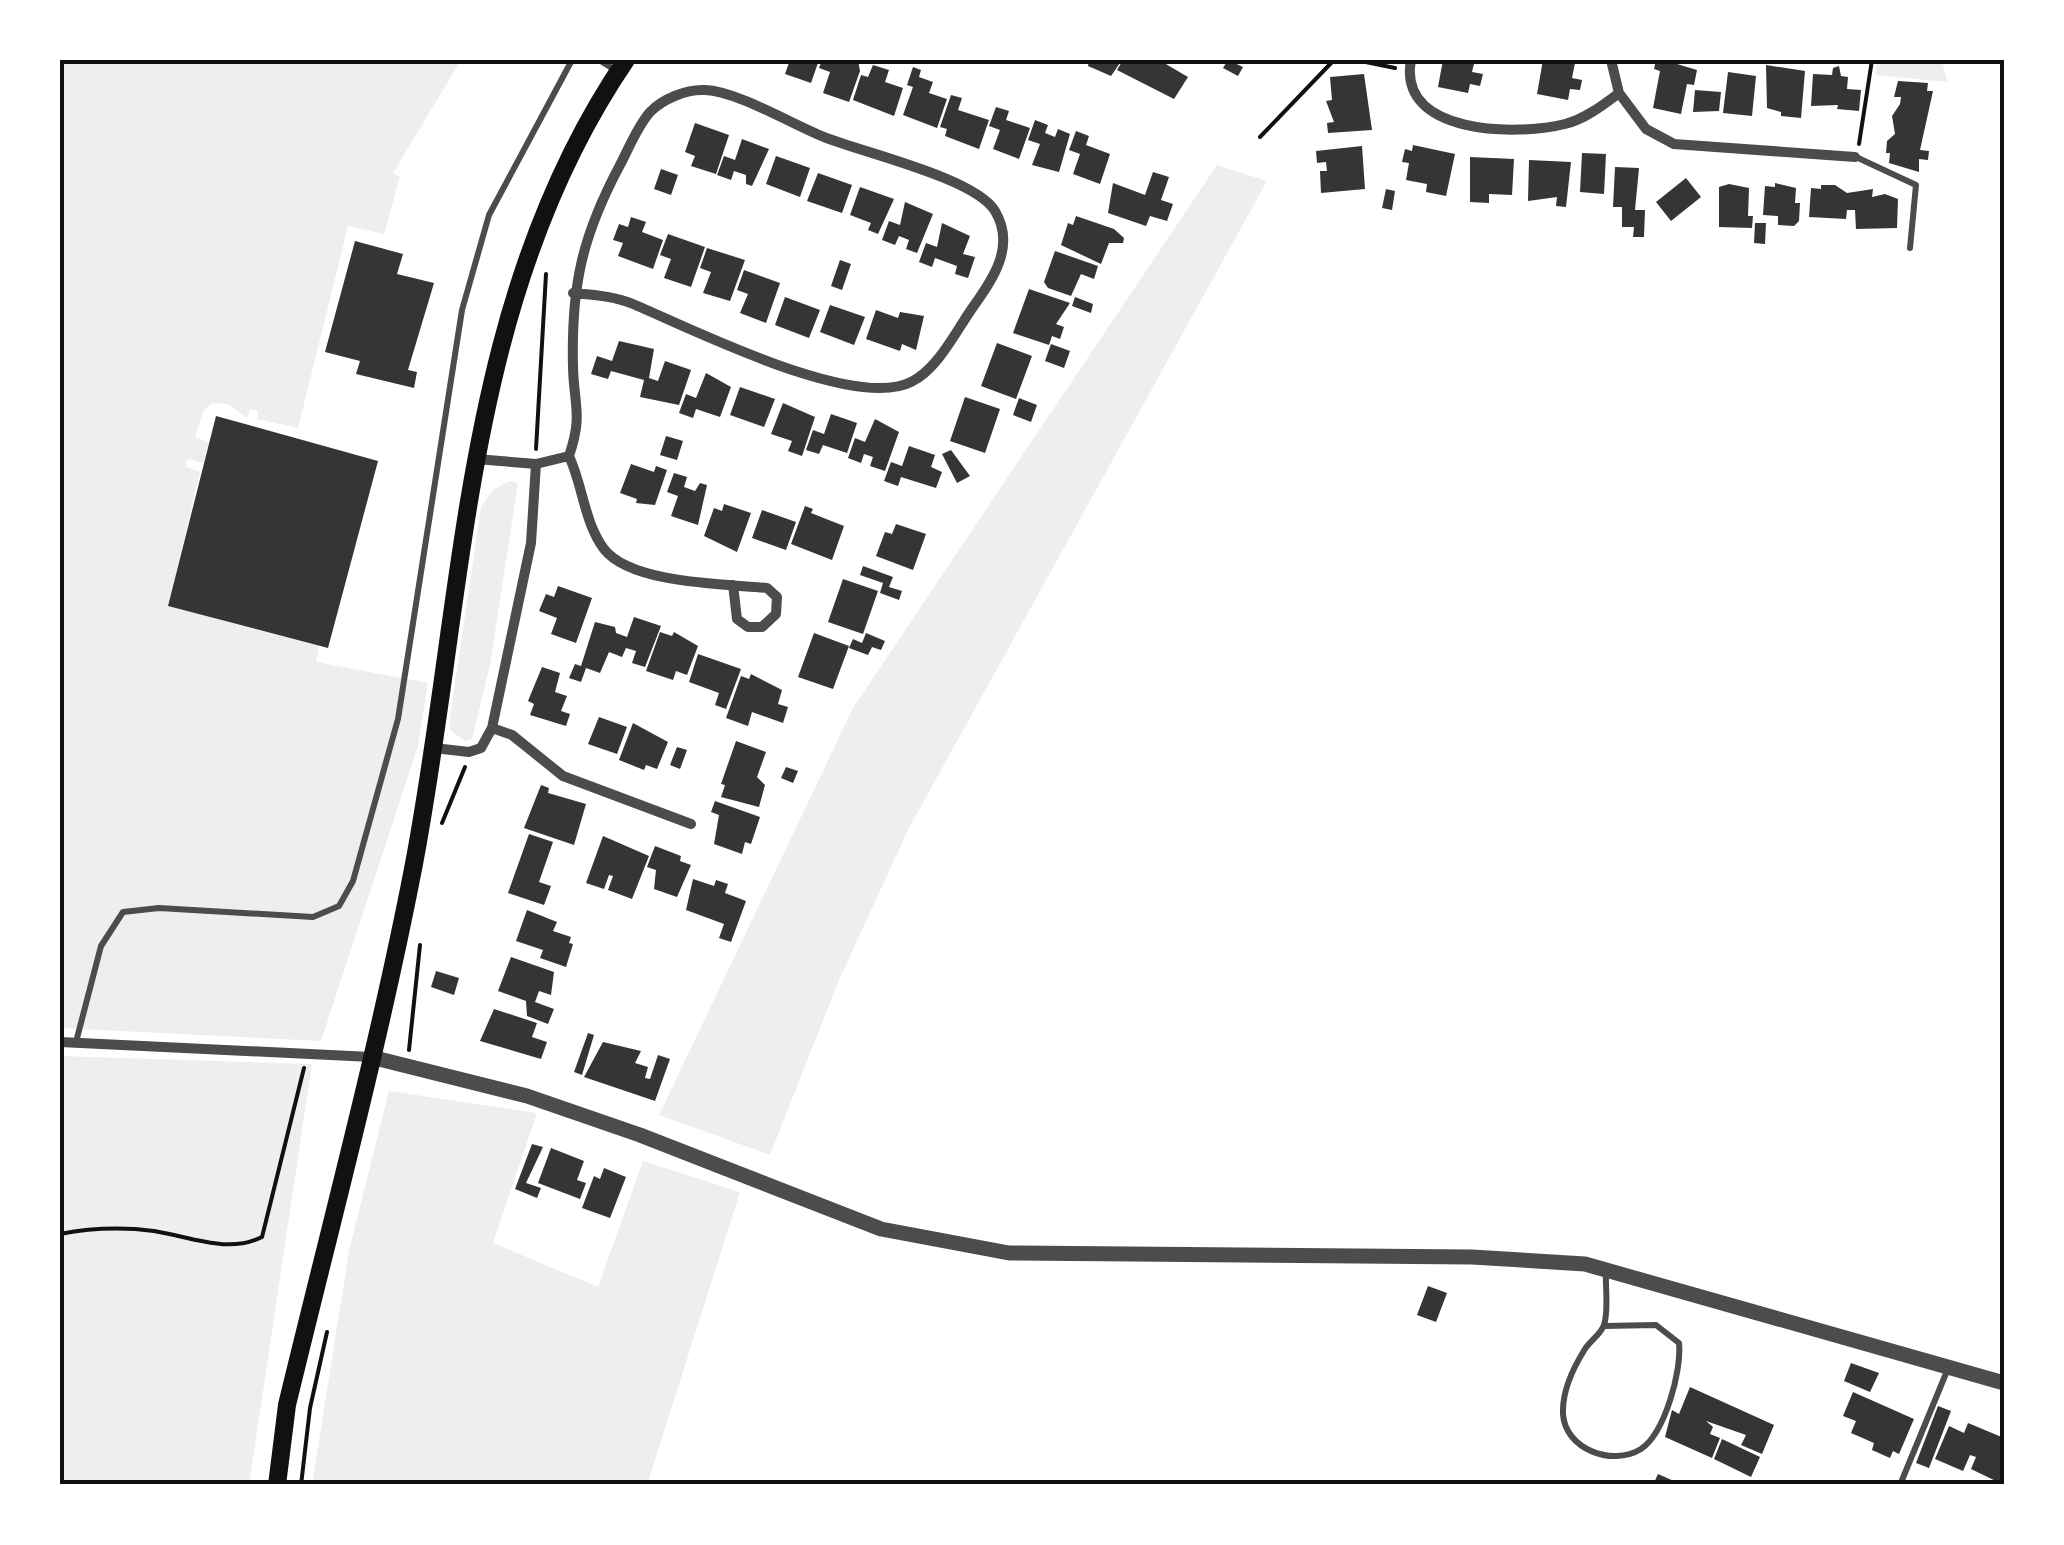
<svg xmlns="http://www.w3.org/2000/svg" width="2064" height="1545" font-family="Commissioner,sans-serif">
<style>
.green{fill:#eee}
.building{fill:#353535}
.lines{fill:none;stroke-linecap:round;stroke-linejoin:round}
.path{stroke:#111;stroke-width:4}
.service{stroke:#4c4c4c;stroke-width:6}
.minor{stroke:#4c4c4c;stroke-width:10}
.tertiary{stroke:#4c4c4c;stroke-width:15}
.secondary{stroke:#111;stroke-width:18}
.neatline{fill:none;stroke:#111;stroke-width:4}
</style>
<rect width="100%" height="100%" fill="#fff"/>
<path class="green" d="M60,60H461L393,173L400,177L384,234L348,226L298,428L257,419L258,411L250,409L247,418L228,404L212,403L203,412L195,437L209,442L203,463L188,459L185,466L200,472L168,606L319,646L316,662L428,683L418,746L321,1041L60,1028Z
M1877,60H1942L1947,82L1876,75Z
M1217,165L1267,181L909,828L839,980L770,1155L659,1115L853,708Z
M509,481L518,483L490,665L472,739L465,741L450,730V718L481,507L493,490Z
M60,1056L312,1064L249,1485H60Z
M389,1091L537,1113L493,1243L598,1287L643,1161L740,1192L647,1485H312L349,1251Z"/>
<path class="building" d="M790,60H819L811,83L785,74Z
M822,60H858L860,71L849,102L823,93L830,72L819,68Z
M1089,60H1122L1111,76L1088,66Z
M1123,60H1159L1188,77L1174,99L1117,70Z
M1228,60L1243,67L1238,76L1223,68Z
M1443,60H1475L1472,72L1483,74L1480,86L1470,84L1468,93L1438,87Z
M1543,60L1575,63L1572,78L1582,80L1580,90L1570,89L1568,100L1537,94Z
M1656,60H1678L1677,64L1697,70L1694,85L1687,84L1681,114L1653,108L1660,71L1654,69Z
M873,65L889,70L885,82L903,88L894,116L853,100L861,75L868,77Z
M1766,65L1805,71L1801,118L1781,116V112L1767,108Z
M1839,66L1841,76L1848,77L1847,89L1861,90L1859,111L1837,109L1838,105L1811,106L1813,74L1832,75L1833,68Z
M913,67L921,70L919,77L933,82L929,93L947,99L937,128L903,115L913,87L907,85Z
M1728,72L1756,76L1752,116L1723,113Z
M1364,74L1372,130L1328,133L1327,123L1334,122L1326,101L1332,100L1330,77Z
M1898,81L1928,83L1927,91H1933L1920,150L1929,151L1928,160L1919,159V172L1889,163L1890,153H1886L1887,141L1895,134L1892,116L1900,104L1901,97H1894Z
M1695,90L1721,92L1719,111L1693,112Z
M951,95L962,98L958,110L989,120L979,149L945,136L947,129L940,127Z
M996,107L1009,111L1006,120L1030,128L1019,159L993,149L1000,130L989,126Z
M1035,120L1048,125L1045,133L1055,137L1058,129L1070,134L1059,172L1032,165L1040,144L1028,140Z
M695,123L729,135L716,174L691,166L695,156L685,152Z
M1076,131L1089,136L1086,145L1110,154L1100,184L1073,174L1080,154L1069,150Z
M742,139L769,149L752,186L746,184V175L734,171L731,180L717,175L724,156L735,160Z
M1413,145L1455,154L1446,196L1426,192L1427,184L1406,180L1409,163L1402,162L1405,149L1412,151Z
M1362,146L1365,189L1321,193L1320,171H1327L1326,162L1317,163L1316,151Z
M1582,153L1606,154L1604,194L1580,192Z
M776,156L810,168L800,197L766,184Z
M1470,157L1514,159L1512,195L1489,194V203L1470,202Z
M1529,160L1571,162L1566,207L1556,206L1557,197L1528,201Z
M1615,167L1639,168L1635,210H1645L1644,237H1633L1634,227H1622V207H1613Z
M661,169L678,175L671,195L654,189Z
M1153,172L1169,177L1161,200L1173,204L1167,221L1150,216L1146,226L1108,213L1113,183L1145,195Z
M818,173L852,185L842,213L807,201Z
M1686,178L1701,197L1671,221L1656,202Z
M1775,183L1796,188L1795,203H1800L1799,221L1794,226L1778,225V216L1763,215L1765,186L1775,187Z
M1729,184L1749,188L1748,216H1753L1752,228L1719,227V187Z
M1821,185H1835L1847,193L1873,189L1872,197L1885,194L1898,199L1897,228L1856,229L1855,210H1847L1846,219L1809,217L1811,188L1821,189Z
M860,187L894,199L878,234L868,230L871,223L850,215Z
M1386,189L1395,191L1392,210L1382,208Z
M905,202L933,214L917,253L906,249L909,240L899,236L895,245L882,240L889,221L900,225Z
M1076,216L1114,229L1124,238L1123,243H1109L1101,264L1061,245L1068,223L1073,225Z
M631,217L646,222L642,232L663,240L653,269L618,256L623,243L613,240L619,224L628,227Z
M942,223L970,236L963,254L975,257L968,278L955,274L957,266L935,258L932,267L919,262L926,243L937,247Z
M1755,223H1766L1765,244L1754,243Z
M668,234L705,247L691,287L664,278L671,259L660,255Z
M355,241L403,254L397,274L434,283L408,370L417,372L414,388L356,374L360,361L325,352Z
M707,248L745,260L730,301L703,293L711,272L700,268Z
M1055,251L1098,266L1094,279L1081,274L1071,296L1048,288L1044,282Z
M840,260L851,264L842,290L831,286Z
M744,270L780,283L766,323L740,313L748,294L737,290Z
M1029,289L1070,303L1056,324L1064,327L1060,339L1052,336L1049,345L1013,333Z
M785,297L820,310L809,338L775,325Z
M1075,297L1093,304L1091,313L1072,306Z
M830,305L865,317L854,345L820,332Z
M876,310L898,318L900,312L924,316L916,350L902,344L900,351L866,339Z
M619,341L654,349L649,378L658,381L665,361L691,370L679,405L640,397L644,380L611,371L608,379L591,374L597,356L612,361Z
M997,343L1032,356L1016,399L981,386Z
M1051,344L1070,351L1064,368L1045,361Z
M706,373L731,387L720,417L696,409L693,418L679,413L686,394L696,398Z
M740,387L775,399L764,427L730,415Z
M965,397L1000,409L985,453L950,441Z
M1019,398L1037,405L1031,422L1013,415Z
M783,403L815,417L802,456L788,451L792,441L771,434Z
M831,414L857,423L847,453L823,445L819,454L806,450L813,430L824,434Z
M216,416L378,461L328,648L168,606Z
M875,419L899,432L885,471L870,466L873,457L864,454L861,463L848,458L855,438L865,442Z
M666,436L683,441L677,460L660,455Z
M909,446L935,455L931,467L942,472L936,488L901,477L898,486L884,481L891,462L902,466Z
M951,450L970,476L957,483L942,454Z
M631,464L654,472L656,466L667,470L655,505L636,503L637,499L620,493Z
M674,473L687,477L684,487L695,491L700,483L707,485L698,525L671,516L678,496L667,492Z
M724,504L751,513L737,552L704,536L714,508L722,511Z
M805,506L813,509L811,513L844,526L832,560L791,544Z
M762,510L796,522L786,550L752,538Z
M896,524L926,534L913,570L876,556L885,532L892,534Z
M863,566L893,577L889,587L902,591L899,600L880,593L883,583L860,575Z
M843,579L878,591L863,634L828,622Z
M558,586L592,598L576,643L551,634L557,618L539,611L546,594L554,597Z
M634,617L661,626L645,667L632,663L636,651L626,648L622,657L609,652L600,673L586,668L581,682L569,678L575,664L581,666L595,622L615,627L616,633L627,637Z
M660,632L672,636L674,632L698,646L687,675L676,671L673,680L646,671Z
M814,633L849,646L833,689L798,677Z
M866,633L885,641L881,650L872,647L868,655L849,648L853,639L862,643Z
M698,654L741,669L726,709L715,705L719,693L689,682Z
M542,667L560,673L555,692L567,696L561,711L570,714L566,726L530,715L534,704L528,701Z
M751,674L782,690L778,704L788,707L783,723L752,712L748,726L726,718L741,676L749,679Z
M599,717L627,727L617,754L588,744Z
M633,723L668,742L657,769L646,765L644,770L619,760Z
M736,741L766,752L757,777L765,785L759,807L721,797L725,785L721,784Z
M677,747L687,750L680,769L670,765Z
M786,767L798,771L793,783L781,778Z
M541,785L549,788L548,793L586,804L574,845L524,828Z
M715,801L760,817L751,844L745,842L742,854L714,844L719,815L711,812Z
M529,834L553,842L539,882L551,886L544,905L508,893Z
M603,836L649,856L632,899L608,890L613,876L609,875L604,889L586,883Z
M655,846L681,856L680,861L691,865L677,897L654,889L656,870L647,867Z
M693,879L714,886L716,880L728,884L725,893L746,901L731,942L719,938L724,924L686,910Z
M527,910L557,922L553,931L571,937L569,943L573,944L566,967L540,958L543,950L516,941Z
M511,957L554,972L551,995L539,991L535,1002L554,1009L548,1024L527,1016L526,1001L498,991Z
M436,971L459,978L454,995L431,987Z
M494,1009L537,1023L532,1037L547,1042L541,1059L480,1041Z
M588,1033L594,1035L582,1075L574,1072Z
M603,1042L641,1051L635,1063L648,1067L645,1078L650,1079L658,1055L670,1059L655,1101L584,1077Z
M532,1144L543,1147L526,1183L541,1188L537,1198L515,1189Z
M551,1148L584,1161L577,1180L586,1183L580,1199L538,1183Z
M604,1168L626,1177L610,1218L582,1208L594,1176L600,1179Z
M1428,1286L1447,1293L1436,1322L1417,1315Z
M1851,1363L1879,1373L1870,1392L1844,1381Z
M1690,1387L1774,1425L1762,1454L1741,1445L1746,1435L1706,1421L1713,1427L1710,1434L1720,1438L1712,1458L1665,1437L1672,1410L1679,1414Z
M1853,1392L1914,1419L1899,1454L1893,1451L1890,1458L1872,1450L1874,1443L1851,1433L1856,1421L1843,1416Z
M1938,1406L1951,1411L1929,1468L1916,1463Z
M1968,1423L2004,1438L2002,1484L1971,1469L1976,1457L1970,1455L1963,1471L1935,1459L1949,1426L1964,1433Z
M1722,1439L1760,1457L1751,1477L1714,1459Z
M1658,1474L1683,1485H1653Z"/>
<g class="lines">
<path class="path" d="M1356,60L1395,68
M1260,137L1334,60
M1859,144L1872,60
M536,449L546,274
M442,823L465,767
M409,1050L420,945
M60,1234C91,1228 123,1227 154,1231C191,1237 228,1254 262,1237L304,1068
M301,1485L310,1408L327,1332"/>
<path class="service" d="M599,60L615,70
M1856,157L1916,185L1910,248
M76,1042L101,946L123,912L159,908L313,917L339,906L353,881L398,719L462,310L489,215L572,60
M1604,1326L1656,1325L1679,1343C1682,1370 1665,1433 1641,1449C1612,1467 1565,1449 1563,1414C1562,1391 1573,1368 1585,1349C1590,1341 1601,1334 1604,1325C1609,1310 1605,1287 1606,1271
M1900,1485L1947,1371"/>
<path class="minor" d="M1411,60C1397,135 1517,136 1565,124C1585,119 1603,105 1619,93L1646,129L1674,144L1855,157
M1611,60L1619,93
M569,456C583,486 584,522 604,549C631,584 726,584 767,588L777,597L776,614L762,627H748L737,619L733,585
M476,459L536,464L569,456C583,415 574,406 573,367C571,286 582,236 620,165C629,148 637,127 650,112C663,99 686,89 705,90C737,91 793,125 824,137C864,153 975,178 995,211C1016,246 993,279 973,307C956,331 938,369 911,382C854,411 690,328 633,304C614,296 593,295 573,293
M492,728L531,543L536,464
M434,748L469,752L481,748L492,728L512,735L563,776L691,824
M60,1042L371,1057"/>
<path class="tertiary" d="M371,1057L527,1096L640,1135L881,1229L1009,1253L1472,1257L1585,1264L2004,1383"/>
<path class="secondary" d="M277,1485L287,1405C330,1227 378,1049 413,869C466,594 462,300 626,60"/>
</g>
<rect width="2064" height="1545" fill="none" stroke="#ffffff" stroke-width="125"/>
<rect x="62" y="62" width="1940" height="1420" class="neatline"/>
</svg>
